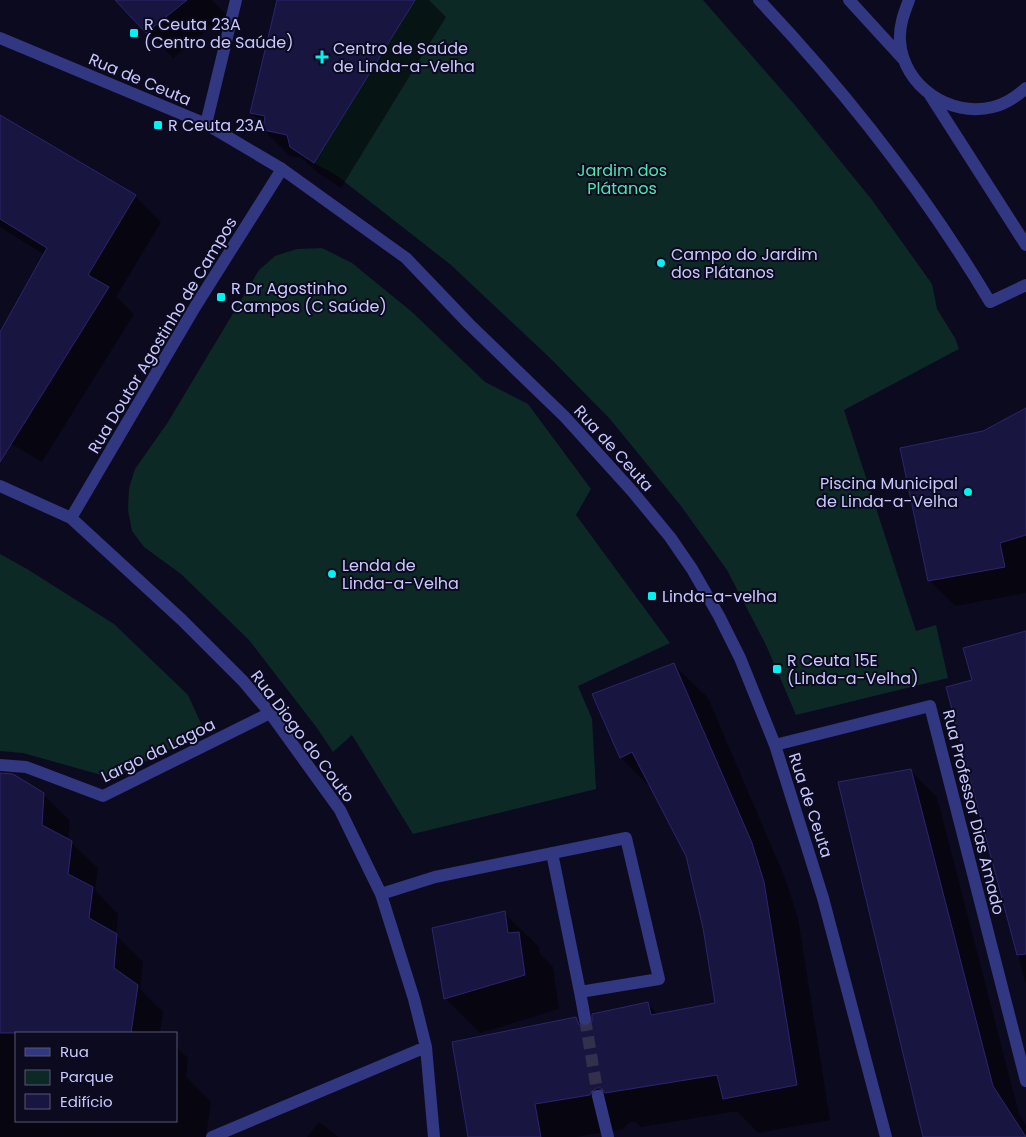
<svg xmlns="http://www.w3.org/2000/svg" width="1026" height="1137" font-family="Poppins,sans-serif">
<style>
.green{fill:#0d2925}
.shadow{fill:#0007}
.building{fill:#191541;stroke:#2c256f}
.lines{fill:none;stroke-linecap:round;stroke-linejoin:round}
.minor-tunnel{stroke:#32304b;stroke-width:12;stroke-dasharray:12 6;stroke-linecap:butt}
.minor{stroke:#313781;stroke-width:12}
.poi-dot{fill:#00f3f1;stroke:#0c0a1e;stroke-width:2}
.labels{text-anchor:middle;stroke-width:4;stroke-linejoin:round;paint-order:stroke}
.poi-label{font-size:16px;fill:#c8c8ff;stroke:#0c0a1e;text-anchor:start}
.street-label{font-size:16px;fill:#c8c8ff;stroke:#0c0a1e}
.park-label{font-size:16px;fill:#4be8b0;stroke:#0c0a1e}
</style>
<rect width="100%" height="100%" fill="#0c0a1e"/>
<path class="green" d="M415,0H703L794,104L872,200L932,284L937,309L955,338L959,349L844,410L916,631L936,625L948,678L796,715L766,645L727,570L681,506L610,419L550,358L451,265L336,175L314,163Z
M322,248L352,263L412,312L485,382L528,404L591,489L576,515L670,643L578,686L592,719L596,789L413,834L352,735L333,752L317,728L249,640L181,574L144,547L132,531L128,510L129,488L135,469L168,422L259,270L275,256L297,249Z
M0,554L27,569L114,624L188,695L205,732L112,778L23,753L0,751Z"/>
<path class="shadow" d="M117,0H212L226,15L173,58Z
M279,0H429L446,17L341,188L318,173L302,158L290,156L264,130L265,126L251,113Z
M0,117L135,196L161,222L116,297L134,314L42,462L0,437V335L45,255L0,227Z
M1026,411V593L955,606L929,580L984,432Z
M1026,632V985L947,688L973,680Z
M673,664L708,698L785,878L798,918L830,1120L758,1133L737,1111L641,1127L636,1122H631L626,1125L624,1129L576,1137H470L576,1018L586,1028L648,1004L658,1015L716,1004L705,928L687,856L653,790L621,758L594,695Z
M911,771L937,797L1019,1114L1026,1125V1137H925Z
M0,782L43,794L70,821L68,840L98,868L95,890L118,914L116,935L143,962L140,989L163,1012L160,1032L162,1033H16V1121H176V1047L188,1058L186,1077L211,1102L206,1137H0Z
M504,913L539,947L540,954L553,967L559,1009L480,1033L446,999L434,929Z
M319,1122L339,1137H307Z"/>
<path class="building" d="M115,0H187L146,33Z
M277,0H415L314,163L290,147L287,135L263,130L265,116L250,113Z
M0,115L136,195L88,275L109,287L0,462V332L47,248L0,219Z
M1026,408V535L1000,543L1005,567L928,581L900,448L983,431Z
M1026,631V954L1017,955L946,687L972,680L963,648Z
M674,663L752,843L764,882L797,1085L723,1099L717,1075L605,1093L601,1088H597L592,1091L590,1095L535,1104L541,1137H468L452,1042L576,1017L579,1025L587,1027L592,1022V1014L648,1002L651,1015L715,1003L703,928L686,856L632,752L620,758L592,694Z
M911,769L993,1086L1026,1137H923L838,782Z
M0,773L13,774L44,793L42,825L72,841L68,874L93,887L89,918L117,934L114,968L138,985L131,1033H0Z
M505,911L508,933L519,932L525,975L444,999L432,928Z"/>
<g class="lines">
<path class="minor-tunnel" d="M585,1019L598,1096"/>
<path class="minor" d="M759,0C846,92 925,193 990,302L1026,285
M849,0L903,59
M909,0C904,13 899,26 900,41C903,86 950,118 993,107C1006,104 1016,97 1026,88
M0,38L206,124L282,169L406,258L469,324L565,417L632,491L670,537L692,569L719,616L740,658L775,745L823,898L886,1137
M930,95L1026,245
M206,124L236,0
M0,486L71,518L182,620L243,681L270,713L340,810L381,894L414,999L426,1047L434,1137
M71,518L195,307L282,169
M775,745L930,706L1026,1081
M0,765L26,767L103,796L270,713
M552,853L580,992
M381,894L435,877L626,838L659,979L580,992L585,1019
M598,1096L608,1137
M212,1137L426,1047"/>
</g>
<g class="poi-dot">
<rect x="129" y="28" width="10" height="10" rx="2.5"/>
<path d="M319.5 49.5h5v5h5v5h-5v5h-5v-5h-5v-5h5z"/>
<rect x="153" y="120" width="10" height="10" rx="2.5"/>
<circle cx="661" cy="263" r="5"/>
<rect x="216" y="292" width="10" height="10" rx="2.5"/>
<circle cx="968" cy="492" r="5"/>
<circle cx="332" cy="574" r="5"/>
<rect x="647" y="591" width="10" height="10" rx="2.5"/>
<rect x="772" y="664" width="10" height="10" rx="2.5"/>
</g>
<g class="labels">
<g class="poi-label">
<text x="144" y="30">R Ceuta 23A<tspan x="144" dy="18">(Centro de Saúde)</tspan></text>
<text x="333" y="54">Centro de Saúde<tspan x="333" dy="18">de Linda-a-Velha</tspan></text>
<text x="168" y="131">R Ceuta 23A</text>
<text x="671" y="260">Campo do Jardim<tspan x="671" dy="18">dos Plátanos</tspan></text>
<text x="231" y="294">R Dr Agostinho<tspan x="231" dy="18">Campos (C Saúde)</tspan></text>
<text x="958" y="489" text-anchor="end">Piscina Municipal<tspan x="958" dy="18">de Linda-a-Velha</tspan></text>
<text x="342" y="571">Lenda de<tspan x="342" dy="18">Linda-a-Velha</tspan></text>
<text x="662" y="602">Linda-a-velha</text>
<text x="787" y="666">R Ceuta 15E<tspan x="787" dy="18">(Linda-a-Velha)</tspan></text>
</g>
<g class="street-label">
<text transform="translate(140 79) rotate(23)" y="6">Rua de Ceuta</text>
<text transform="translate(162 335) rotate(-59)" y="6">Rua Doutor Agostinho de Campos</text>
<text transform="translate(614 448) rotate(48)" y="6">Rua de Ceuta</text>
<text transform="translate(303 736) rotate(53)" y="6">Rua Diogo do Couto</text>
<text transform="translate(158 750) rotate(-26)" y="6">Largo da Lagoa</text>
<text transform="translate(811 805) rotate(72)" y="6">Rua de Ceuta</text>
<text transform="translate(974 812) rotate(76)" y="6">Rua Professor Dias Amado</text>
</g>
<g class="park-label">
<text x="622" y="176">Jardim dos<tspan x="622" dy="18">Plátanos</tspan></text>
</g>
</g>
<rect x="15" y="1032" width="162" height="90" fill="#0c0a1e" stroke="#575678"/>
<rect x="25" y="1048" width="25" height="8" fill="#313781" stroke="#575678"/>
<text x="60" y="1057" font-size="15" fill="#c8c8ff">Rua</text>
<rect x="25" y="1070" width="25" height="15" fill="#0d2925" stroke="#575678"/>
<text x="60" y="1082" font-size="15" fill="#c8c8ff">Parque</text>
<rect x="25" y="1094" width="25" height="15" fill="#191541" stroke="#575678"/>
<text x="60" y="1107" font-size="15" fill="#c8c8ff">Edifício</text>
</svg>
